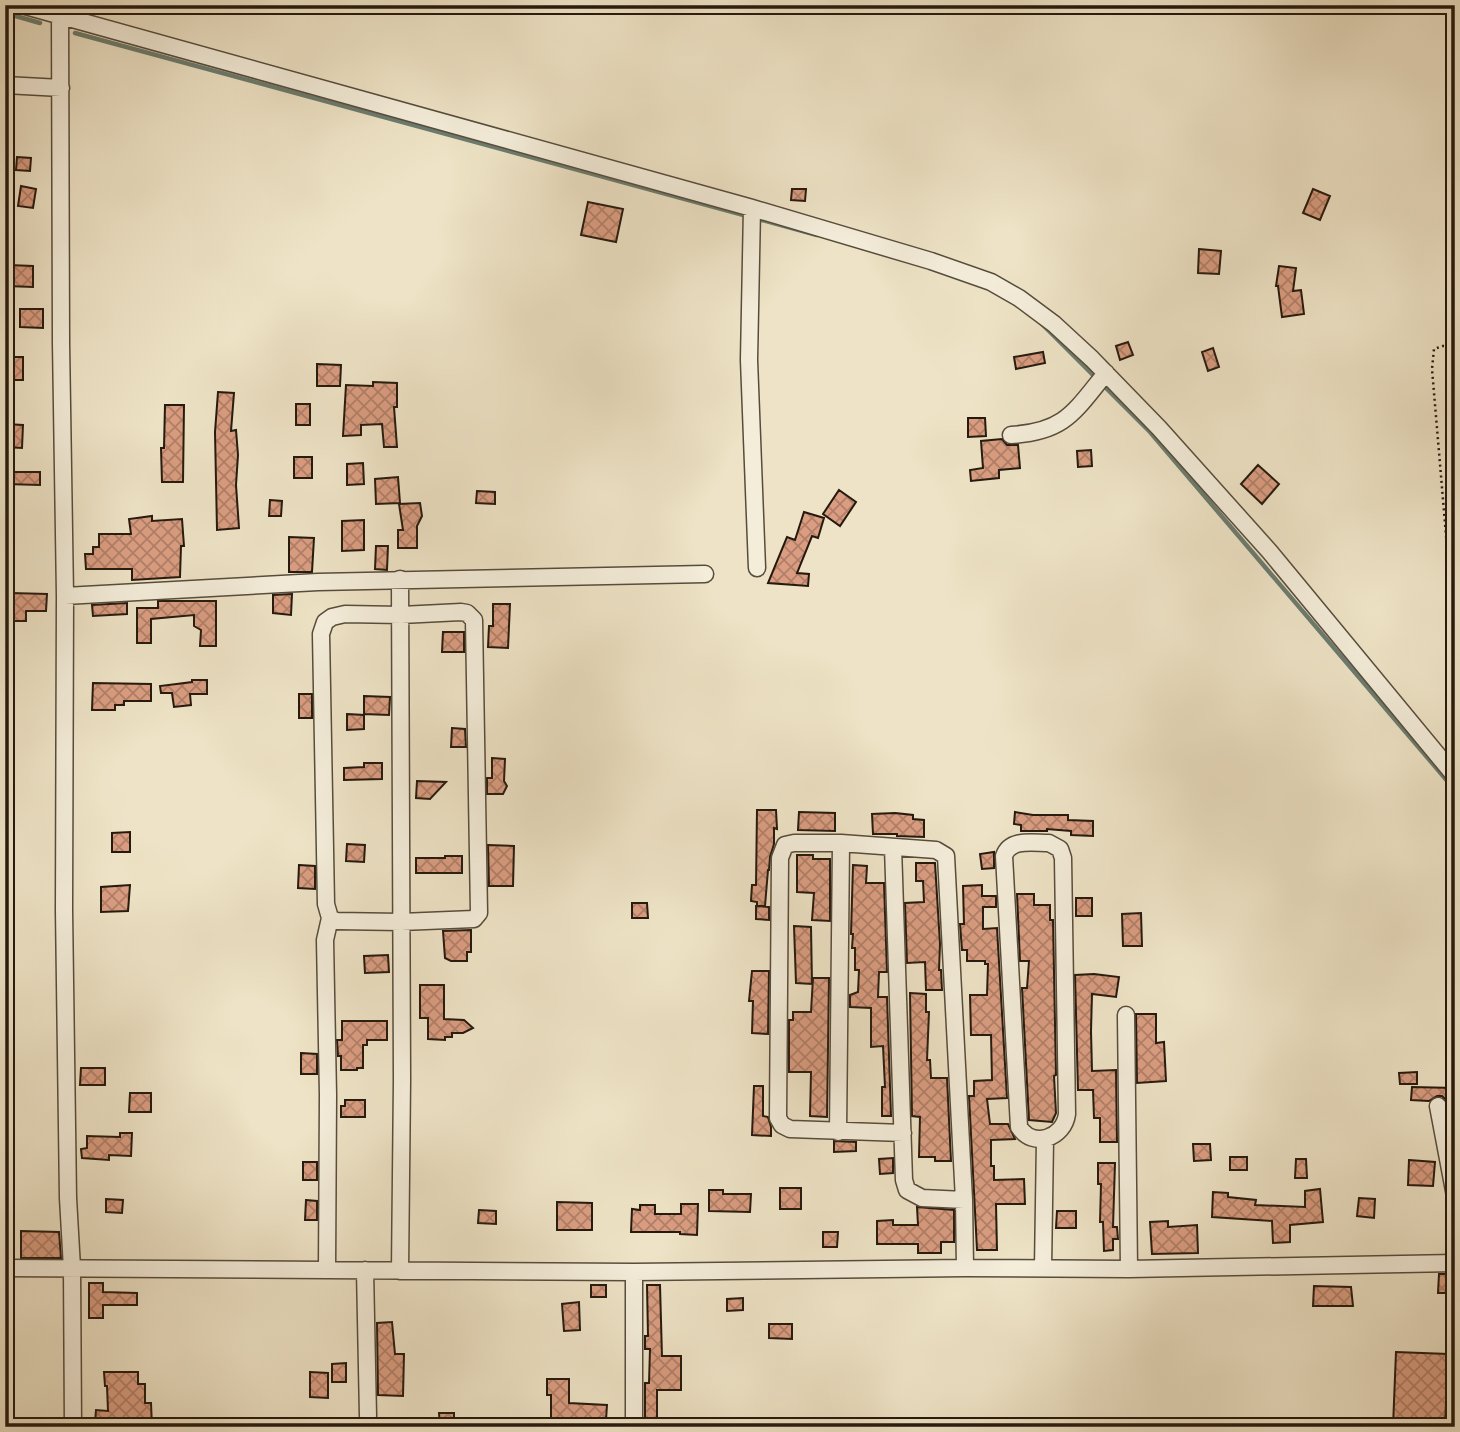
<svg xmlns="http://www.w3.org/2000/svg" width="1460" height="1432" font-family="'Libre Bodoni',serif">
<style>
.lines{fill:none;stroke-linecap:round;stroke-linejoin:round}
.stream{stroke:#6b7c6f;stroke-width:4.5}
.building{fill:url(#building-cross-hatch);stroke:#25190e;stroke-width:2}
.minor-casing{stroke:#574c3c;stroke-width:19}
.path{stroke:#25190e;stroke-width:2.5;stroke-dasharray:2 3.5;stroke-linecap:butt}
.minor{stroke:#f4edda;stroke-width:16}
</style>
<defs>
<pattern id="building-cross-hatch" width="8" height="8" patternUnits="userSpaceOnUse" patternTransform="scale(1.75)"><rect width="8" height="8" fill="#da9d81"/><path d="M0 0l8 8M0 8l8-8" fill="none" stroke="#b17f68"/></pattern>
</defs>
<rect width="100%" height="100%" fill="#eee3c6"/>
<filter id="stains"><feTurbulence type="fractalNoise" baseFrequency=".00286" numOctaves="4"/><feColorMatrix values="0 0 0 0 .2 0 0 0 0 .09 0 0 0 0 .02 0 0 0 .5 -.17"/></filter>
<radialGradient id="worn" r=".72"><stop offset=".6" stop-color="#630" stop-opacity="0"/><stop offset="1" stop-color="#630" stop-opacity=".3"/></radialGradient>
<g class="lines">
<path class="stream" d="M5,13L40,23
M75,33L817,235
M1042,324L1150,432L1455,790"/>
</g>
<path class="building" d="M17,157L31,158L30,171L16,170Z
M21,186L36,189L33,208L18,206Z
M792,189H806L805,201L791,200Z
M1313,189L1330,196L1320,220L1303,213Z
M588,202L623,209L616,242L581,235Z
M1199,249L1221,251L1219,274L1198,273Z
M8,265L33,266V287L7,286Z
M1279,266L1296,268L1293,291L1301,290L1304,314L1282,317L1278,286H1276Z
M20,309H43V328L20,327Z
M1128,342L1133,355L1120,360L1116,346Z
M1213,348L1219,367L1208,371L1202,352Z
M1043,352L1045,363L1016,369L1014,357Z
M5,357H23V380H5Z
M317,364L341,365L340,386H317Z
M373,382L397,383V407H394L397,447H384L382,424L361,425V435L343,436L346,385L373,386Z
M218,392L234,393L231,431L236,430L238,455L236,485L239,528L217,530L215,432Z
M296,404H310V425H296Z
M165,405H184L183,482H162L161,448H164Z
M968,418H985L986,436L968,437Z
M5,424L23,425L22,448L5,447Z
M1002,439L1007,445H1018L1020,468L999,470V478L971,481L970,470L983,468L981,441Z
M1091,450L1092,466L1078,467L1077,451Z
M294,457H312V478H294Z
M363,463L364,484L347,485V464Z
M1258,465L1279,484L1262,504L1241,484Z
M5,472H40V485L5,484Z
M398,477L400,503L376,504L375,479Z
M839,490L856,502L840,526L823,514Z
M477,491L495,492V504L476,503Z
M270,500L282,501L281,516H269Z
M420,503L422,516L417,526V548H398V530H403L399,504Z
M804,512L824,518L818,538L812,536L797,573L809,574L808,586L768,583L787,537L795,540Z
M152,516V521L182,519L184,546H181L180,577L132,580V569H86L85,554H93V547H99V534H131L129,519Z
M364,520V550L342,551V521Z
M289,537L314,538L312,572H289Z
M376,546H388L387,570L375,569Z
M11,593L47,594L46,611H26V621H10Z
M292,594L291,615L273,613V595Z
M158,601H216V646H200L201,630L194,626V615L151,619V643H137V608H158Z
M127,603V614L93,616L92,605Z
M493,604H510L508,648L488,647L489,626H493Z
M443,632H464V652H442Z
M192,680H207V694H190L191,705L174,707L172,693H161L160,686L192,682Z
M93,683L151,684V701H124V705H115V710H92Z
M299,694H312V718H299Z
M364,696L390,697L389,715L364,714Z
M347,714L364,715V729L347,730Z
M452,728L465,729L466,747H451Z
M492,758L505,759L504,781L507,786L503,794H487V778H492Z
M364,763H382V779L344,780V768L364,767Z
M417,781L446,782L430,799L416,798Z
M757,810H776L777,829L774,828V844L770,857L769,870H768L765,906H757V902L751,901L752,885H756Z
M799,812L835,813V831L798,830Z
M1015,812L1033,815H1068V820L1093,821V836L1071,835V831L1047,829V831H1021V825L1014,824Z
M895,813L913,815V819L924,820V837L897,836V834H873L872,814Z
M130,832V852H112V833Z
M347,844L365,845L364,862L346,861Z
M488,845L514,846L513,886H489Z
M994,852V868L982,869L980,854Z
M797,855H813V859H830V921L812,920L814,893L797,892Z
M445,856H462V873H416V858H445Z
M916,863H935L940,944L939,970H941L942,990H926L925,962L907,963L905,903L924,902L923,881H916Z
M299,865L315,866V889L298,888Z
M853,865L867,866L866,883H884L887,972H879L878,997H887L891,1116H882V1087H885L883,1046L871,1047V1008L850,1007V995L858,992L859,970H855V948H852L853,934H851Z
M130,885L128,911L101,912V887Z
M982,885V896H996V907H983V929L997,928L1007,1098L987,1099L990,1124H1008L1015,1139L991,1140V1166H994V1180L1024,1179L1025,1204H996L997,1250H977L969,1096H974V1081L992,1080L991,1035H971L970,995H987L988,964H985V961H967V950H962L960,924H964L963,886Z
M1017,894H1034V905H1050V920H1053L1056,1075L1054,1076L1056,1113L1052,1122L1029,1120L1022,988H1027L1029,961H1020Z
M1076,898H1092V916H1076Z
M632,903H647L648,918H632Z
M756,906L769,907V920L756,919Z
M1141,913L1142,946H1123L1122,914Z
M794,926L811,927L812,984L796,983Z
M471,930V952H467V961H451L445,958L443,931Z
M388,955L389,972L365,973L364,956Z
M752,971H769L768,1034L752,1033L753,1001H749Z
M1094,974L1119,977L1116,997L1092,994L1091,1031L1092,1071L1116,1070L1117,1142H1100V1118H1094L1093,1090H1078L1075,975Z
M813,978H829L827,1117L810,1116L811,1072H789V1020H793V1012H811Z
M420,985H444V1019L464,1020L473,1028L463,1033H452V1037H445V1040L428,1039V1018H420Z
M910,993L926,994V1012H929L927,1060H930L931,1078H947L951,1161H935V1157H919L920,1117L912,1116Z
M1136,1014H1156V1043L1164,1042L1166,1081L1137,1083Z
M342,1021H387V1040H367V1045H363V1068H357V1070H341V1056H338L337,1040H342Z
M301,1053L317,1054V1074H301Z
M81,1068H105V1085H80Z
M1417,1072V1084H1400L1399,1073Z
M754,1086H763V1116L768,1117L771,1127V1136L752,1135Z
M1412,1087L1455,1088V1102L1447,1101L1442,1096H1437L1429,1101L1411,1100Z
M130,1093H151V1112H129Z
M345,1100H365V1117H341V1106H345Z
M120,1133H132L131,1156L109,1155V1160L82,1158L81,1149L87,1148V1136L120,1137Z
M834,1141L856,1142V1151L834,1152Z
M1193,1144H1210L1211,1160L1194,1161Z
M1230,1157H1247V1170H1230Z
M893,1158V1173L880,1174L879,1159Z
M1296,1159H1306L1307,1178H1295Z
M1409,1160L1435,1162L1433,1186L1408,1185Z
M303,1162H317V1180H303Z
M1098,1163H1115L1113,1227H1117L1118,1239H1113V1250L1104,1251L1103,1222H1100L1101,1184H1098Z
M780,1188H801V1209H780Z
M1320,1189L1323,1222L1290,1225V1242L1273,1243L1272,1221L1212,1217L1213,1192L1228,1193V1197L1256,1200L1255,1205L1305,1207V1191Z
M709,1190H723V1194H751L750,1212L709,1211Z
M1359,1198L1375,1199L1374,1218L1357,1216Z
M106,1199L123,1200L122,1213L106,1212Z
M306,1200L317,1201V1220H305Z
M557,1202L592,1203V1230H557Z
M681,1204H698L697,1235L680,1234V1232H631L632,1209L640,1210V1205H655V1214H681Z
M917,1207L954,1210V1242H941V1253H918V1244H877V1221L893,1220V1225H918Z
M479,1210L496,1211V1224L478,1223Z
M1057,1211H1076V1228H1056Z
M1168,1221V1227L1197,1225L1198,1253L1152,1254L1150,1222Z
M21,1231L59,1232L61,1258H21Z
M823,1232H838L837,1247H823Z
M1439,1274H1455V1293H1438Z
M89,1283H103V1292L137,1293V1305H103V1318H89Z
M591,1285H606V1297H591Z
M647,1285H660L662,1356H681V1390H657V1423H645V1383H649L650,1349H645V1336H648Z
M1314,1286L1351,1287L1353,1306H1313Z
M743,1298V1310L727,1311V1299Z
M579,1302L580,1330L564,1331L562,1304Z
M392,1322L395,1354H404L403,1396L378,1395L377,1323Z
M769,1324H792V1339L769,1338Z
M1396,1352L1448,1354L1445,1427H1393Z
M346,1363V1382H332V1364Z
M104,1372H138V1384H145V1403H151L152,1427H108L109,1424L95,1423L96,1410L108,1411L107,1386H105Z
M310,1372L328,1373V1398L310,1397Z
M547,1379H569V1403L607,1405L606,1420H573V1427H561V1418H551V1395H547Z
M439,1413H454V1427H440Z"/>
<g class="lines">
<g class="minor-casing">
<path id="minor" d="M22,5L752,208L931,261L991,282L1019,298L1054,324L1092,359L1159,428L1270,552L1455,776
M60,8L61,343L65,596L64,910L68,1198L72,1268L73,1427
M5,85L61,88
M752,208L749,360L757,568
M1011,435C1065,432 1074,412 1106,373
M65,596L318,582L705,574
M461,612L467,613L474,620L479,913L474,919L401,922L336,921L330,918L326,904L321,634L325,622L332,617L345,614L401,615Z
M1049,843L1060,849L1063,858L1067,1114C1064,1138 1033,1149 1019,1127L1004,856C1010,838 1033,843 1049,843Z
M893,847L904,1180L907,1190L922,1198L964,1200
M1126,1015L1129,1269
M1438,1106L1455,1196
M838,1132L841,843
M903,1133L790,1129L782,1125L778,1118L780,858L785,845L794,843H841L936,850L946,856L964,1200L965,1268
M5,1268L634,1272L965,1268L1129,1269L1455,1263
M1043,1268L1045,1139
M327,1270L328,1095L325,940L330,918
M365,1270L368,1416
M400,1271L402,1080L400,579
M634,1427V1272"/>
</g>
<path class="path" d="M1455,347L1443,346L1434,349L1432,369L1455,642"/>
<use href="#minor" class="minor"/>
</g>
<rect width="1460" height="1432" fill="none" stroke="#eee3c6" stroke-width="28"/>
<rect x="7" y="7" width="1446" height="1418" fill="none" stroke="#25190e" stroke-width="3.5"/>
<rect x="14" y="14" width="1432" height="1404" fill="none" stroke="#25190e" stroke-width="2"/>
<rect width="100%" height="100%" filter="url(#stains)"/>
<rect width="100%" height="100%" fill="url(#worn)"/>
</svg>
